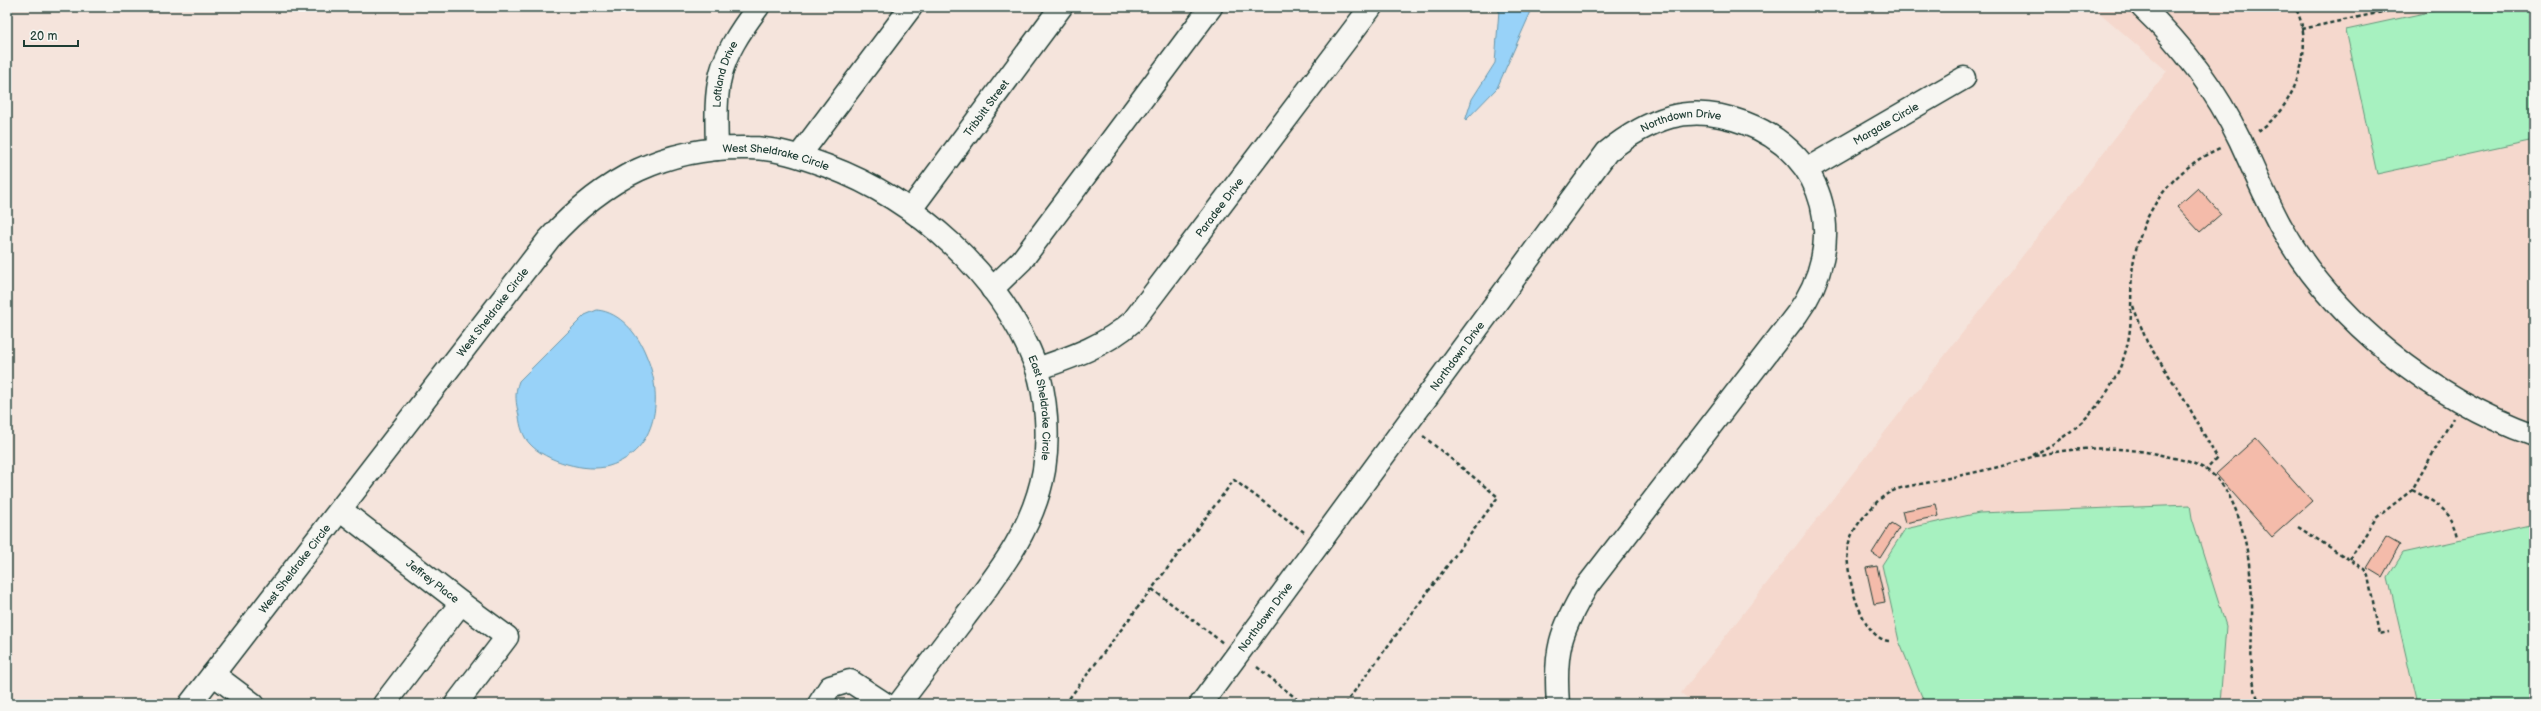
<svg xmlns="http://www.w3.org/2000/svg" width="2541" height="711" font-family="'Balsamiq Sans',sans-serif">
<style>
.built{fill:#f5d8cd}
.green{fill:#a7f1c0;stroke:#63977a}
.water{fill:#98d2f8;stroke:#6896aa}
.building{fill:#f4bbaa;stroke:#1f3d34}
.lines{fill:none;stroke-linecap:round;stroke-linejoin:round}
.minor-casing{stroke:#1f3d34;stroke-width:25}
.path{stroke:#1f3d34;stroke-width:2.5;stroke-dasharray:4 3;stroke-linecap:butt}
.minor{stroke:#f6f6f2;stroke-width:22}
.labels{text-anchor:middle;stroke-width:4;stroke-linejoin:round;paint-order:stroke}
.street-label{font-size:11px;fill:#1f3d34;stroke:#f6f6f2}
</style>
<rect width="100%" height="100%" fill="#f5e4dc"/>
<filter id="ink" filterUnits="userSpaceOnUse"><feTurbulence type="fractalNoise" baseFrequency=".025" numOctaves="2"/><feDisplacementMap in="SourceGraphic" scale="8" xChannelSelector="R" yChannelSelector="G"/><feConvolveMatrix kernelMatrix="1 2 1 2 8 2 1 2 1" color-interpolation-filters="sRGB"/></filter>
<g filter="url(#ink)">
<path class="built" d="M2093,7H2534V704H1695L1681,693L2167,71Z"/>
<path class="green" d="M2452,7H2534V140L2377,174L2346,30Z
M2190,505L2192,518L2226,626L2220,704H1925L1899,641L1882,565L1905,529L1979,513Z
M2534,524V696L2525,704H2417L2388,577L2403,553Z"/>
<path class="water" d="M1497,7H1533L1497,88L1465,121L1472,99L1495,63L1499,10Z
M597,310C620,312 638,334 646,355C664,396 658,451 609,466C587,473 545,461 530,444C523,437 520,426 519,416C516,403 514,394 519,381L585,315Z"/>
<path class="building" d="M2198,188L2221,214L2200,232L2177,207Z
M2256,438L2312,501L2272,537L2216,474Z
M1936,504L1939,516L1905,523L1902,511Z
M1891,523L1899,528L1880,558L1872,553Z
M2386,537L2400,545L2382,577L2367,568Z
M1877,566L1885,602L1874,604L1866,568Z"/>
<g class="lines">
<g class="minor-casing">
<g id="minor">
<path d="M2142,7C2182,45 2216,90 2240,140C2253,168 2265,197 2280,225C2332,319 2433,399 2534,435"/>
<path id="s1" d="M717,149C715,81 716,63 758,7"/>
<path d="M799,156L911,7"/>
<path id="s2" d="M1807,169L1964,78"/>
<path id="s3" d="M911,209L1061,7"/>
<path d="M992,289L1022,260L1211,7"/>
<path id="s4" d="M1037,369C1072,357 1105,346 1133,321L1371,7"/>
<path id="s5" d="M341,510L461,603L384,704"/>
<path d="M213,674L253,704"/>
<path id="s6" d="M190,704L549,239C604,178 666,146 749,148C776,148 802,157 827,166C918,200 1001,275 1036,366C1047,397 1049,438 1044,470C1034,528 1000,571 965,617C943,646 921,675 899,704"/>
<path d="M456,704L507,637L461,603"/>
<path d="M819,704L830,687L850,681L885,704"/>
<path id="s7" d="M1201,704L1607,152C1627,136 1646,124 1670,117C1695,110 1721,114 1745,123C1829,155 1848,244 1797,314L1587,586C1560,631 1554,651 1558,704"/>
</g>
</g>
<path class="path" d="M2302,29L2406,7
M2258,131C2295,108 2317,47 2295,7
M2133,306L2147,342L2185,400L2217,458L2206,470
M2033,455C2078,433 2115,396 2127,346C2133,322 2130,299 2132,274C2137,218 2169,170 2222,147
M2412,490C2435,502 2452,510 2458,537
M2298,527L2364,569L2368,576L2379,634L2389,632
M2350,559L2376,518L2412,490L2453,418
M1152,589L1223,643
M1889,641C1861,639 1844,570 1848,547C1850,534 1859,522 1868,512C1874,505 1880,498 1887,494C1900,486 1917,485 1931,482C1960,475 1991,470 2019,461C2063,446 2117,445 2161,455C2178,459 2197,462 2211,473C2246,503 2253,575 2252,618C2252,648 2248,677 2260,704
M1257,667L1303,704
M1069,699L1076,704
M1065,704L1234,480L1304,532
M1345,704L1498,497L1423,436"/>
<use href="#minor" class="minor"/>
</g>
</g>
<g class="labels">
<g class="street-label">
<text dy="4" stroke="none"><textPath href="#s1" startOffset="76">Loftland Drive</textPath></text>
<text dy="4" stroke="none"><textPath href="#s3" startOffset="126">Tribbitt Street</textPath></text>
<text dy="4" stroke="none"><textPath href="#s7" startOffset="768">Northdown Drive</textPath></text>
<text dy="4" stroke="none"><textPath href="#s2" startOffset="91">Margate Circle</textPath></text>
<text dy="4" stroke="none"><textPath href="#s6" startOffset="843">West Sheldrake Circle</textPath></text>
<text dy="4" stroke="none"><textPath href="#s4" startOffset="251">Paradee Drive</textPath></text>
<text dy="4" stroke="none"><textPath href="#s6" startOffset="495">West Sheldrake Circle</textPath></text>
<text dy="4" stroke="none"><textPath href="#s7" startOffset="432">Northdown Drive</textPath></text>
<text dy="4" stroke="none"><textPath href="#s6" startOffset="1235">East Sheldrake Circle</textPath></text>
<text dy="4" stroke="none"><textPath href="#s6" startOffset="171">West Sheldrake Circle</textPath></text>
<text dy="4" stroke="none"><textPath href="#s5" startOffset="116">Jeffrey Place</textPath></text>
<text dy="4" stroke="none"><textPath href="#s7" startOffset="108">Northdown Drive</textPath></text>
</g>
</g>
<rect width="2541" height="711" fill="none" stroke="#f6f6f2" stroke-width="24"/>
<rect x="12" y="12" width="2517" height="687" fill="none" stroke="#1f3d34" stroke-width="1.5" filter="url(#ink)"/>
<path d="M24 40v6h54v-6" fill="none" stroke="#1f3d34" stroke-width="2"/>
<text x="30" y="40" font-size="12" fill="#1f3d34" stroke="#f6f6f2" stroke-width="3" paint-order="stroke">20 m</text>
</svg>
